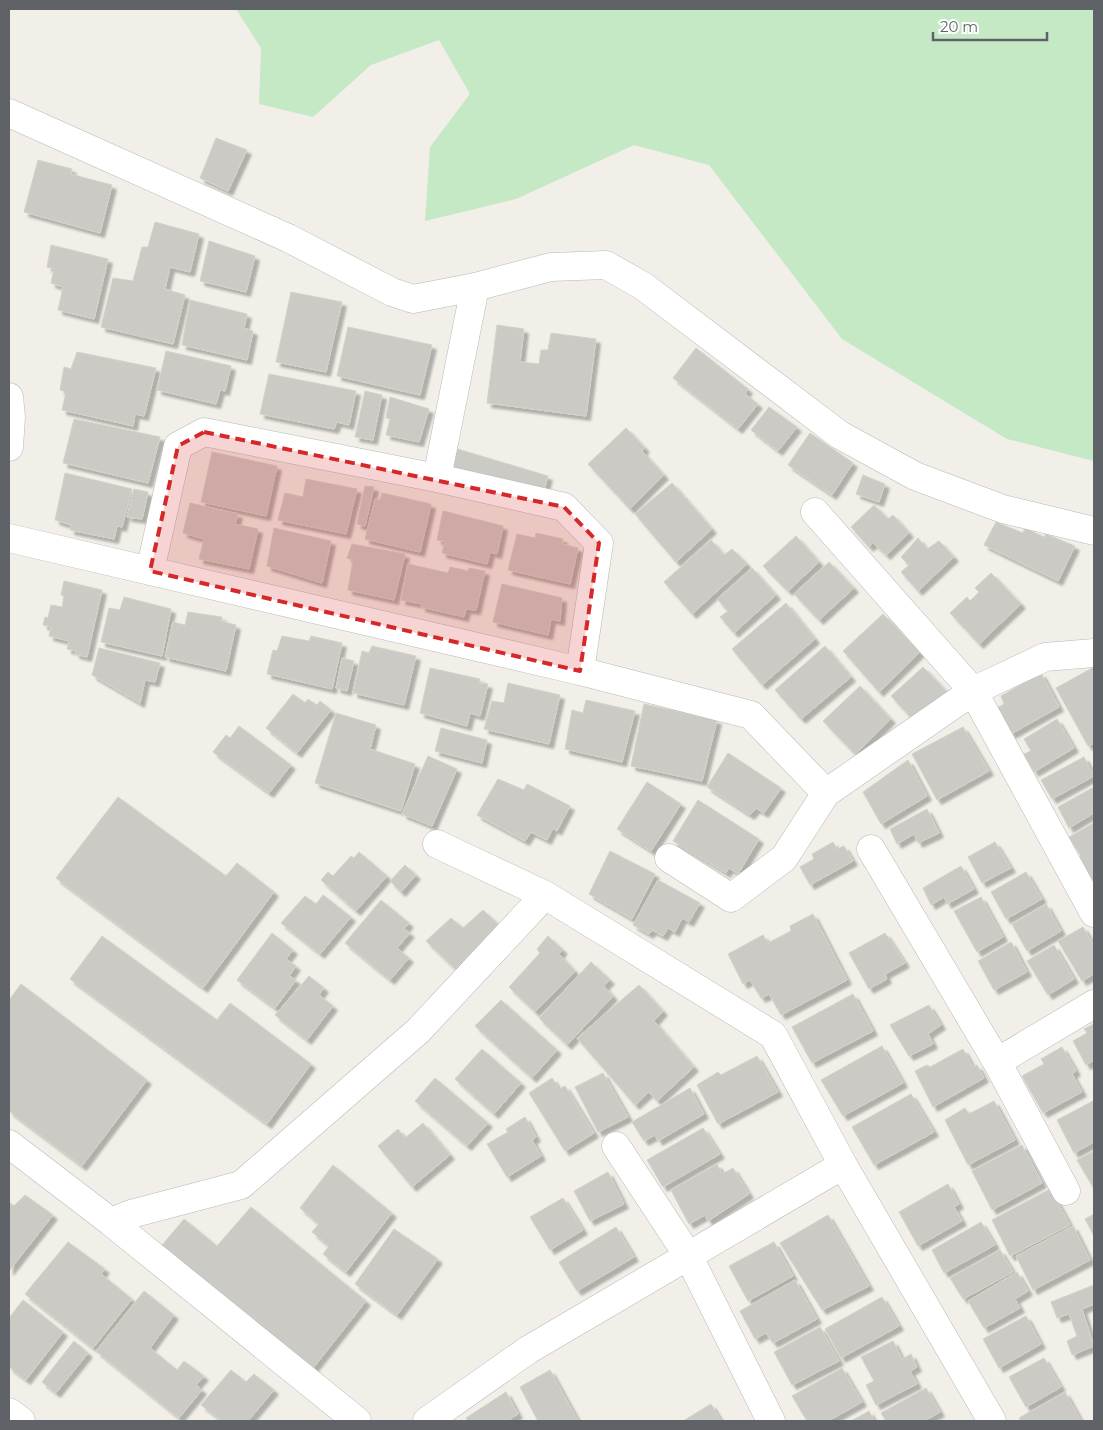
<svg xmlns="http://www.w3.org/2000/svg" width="1103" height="1430" font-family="Montserrat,sans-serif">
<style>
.green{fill:#c5e8c5}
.building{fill:#cccac5;stroke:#d6d1c6;filter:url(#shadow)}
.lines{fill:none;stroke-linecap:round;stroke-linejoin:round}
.minor-casing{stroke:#b5b8bc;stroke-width:29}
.minor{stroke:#fff;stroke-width:28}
.marked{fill:#d62828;fill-opacity:0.2;stroke:#d62828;stroke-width:4;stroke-dasharray:10 6;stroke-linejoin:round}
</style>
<defs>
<filter id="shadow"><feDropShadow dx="4.5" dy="4.5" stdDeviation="1" flood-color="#0004"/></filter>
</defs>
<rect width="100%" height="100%" fill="#f1efe8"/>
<path class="green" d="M236,9H1094V461L1007,439L842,339L709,165L634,145L516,199L425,221L430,147L470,94L439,40L371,65L313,117L259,104L261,48Z"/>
<path class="building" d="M216,138L247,150L228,191L200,178Z
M38,160L72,169L70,174L112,185L100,233L24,212Z
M155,222L199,234L190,272L170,267L165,289L185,295L173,344L101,327L113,278L133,281L142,247H148Z
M209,241L255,256L246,292L200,281Z
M51,245L108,259L94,319L58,310L63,287L51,283L54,269L47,267Z
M291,292L342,302L326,372L276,362Z
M190,300L247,314L244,328L253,331L247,360L182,345Z
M497,325L524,329L520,362L539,364L541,350H548L551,333L596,339L586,416L487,403Z
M348,327L432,345L420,395L337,376Z
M696,348L748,389L745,394L758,404L738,429L673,378Z
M166,351L231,366L225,391L220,390L216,404L157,390Z
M77,352L156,368L144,416L135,414L133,426L62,410L66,392L60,390L64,367L71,369Z
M269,374L356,391L349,425L337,422L334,429L260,414Z
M365,391L382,395L373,440L355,437Z
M390,397L429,409L419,442L386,435L390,419L386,418Z
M769,407L797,427L778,451L751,430Z
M74,419L160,437L148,483L63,463Z
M626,428L645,448L642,451L664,475L630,509L588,464Z
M810,433L853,463L832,495L788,465Z
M451,447L548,476L543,494L448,466Z
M212,452L277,466L266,516L201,502Z
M65,473L132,489L122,527L117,526L114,539L70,530L71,525L55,520Z
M863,475L885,484L879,502L856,494Z
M306,479L357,489L346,534L278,520L285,493L303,497Z
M672,483L712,529L676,562L635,514Z
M365,486L374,487L365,526L357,524Z
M134,489L148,492L142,519L127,517Z
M382,493L431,504L420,552L365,539L375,499L380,500Z
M190,503L238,514L235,524L258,529L249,569L199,559L204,539L183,533Z
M874,505L888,519L893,515L909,533L886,555L873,543L869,547L851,527Z
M443,511L503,526L497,554L490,552L487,564L442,553L445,541L437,540Z
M996,522L1023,533L1025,528L1044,537L1046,534L1075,546L1058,581L984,545Z
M274,528L331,541L322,583L267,566Z
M536,533L563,539L562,544L578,548L570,584L508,570L517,534L535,538Z
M796,536L819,562L788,591L763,566Z
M918,538L927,549L939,541L954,557L918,591L901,572L909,565L901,557Z
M711,540L724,555L732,549L747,564L692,614L664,582Z
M352,544L405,554L394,600L348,590L353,560L347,558Z
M829,562L854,588L819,620L794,594Z
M408,564L448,573L450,567L468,571L469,568L485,571L476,610L466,609L464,617L421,607L422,604L401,600Z
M752,568L776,595L734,633L720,617L728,611L717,599Z
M991,573L1021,604L979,644L950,613L967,597L970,601L979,592L975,588Z
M64,581L102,590L87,657L75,654L76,651L67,649L69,641L49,636L51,627L43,625L45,617L48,618L51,605L62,607L64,596L61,595Z
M502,584L562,598L560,621L551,619L548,635L493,622Z
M124,597L171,609L162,656L101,642L109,608L120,610Z
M786,603L815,639L762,685L732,649Z
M188,612L222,617L221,621L236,625L226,671L165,657L173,622L185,625Z
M883,614L920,652L879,692L843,651Z
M282,636L309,641L311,636L342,643L332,689L267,674L273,650L277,651Z
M372,646L416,656L404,705L353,693L362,651L369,653Z
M825,646L851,677L801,719L775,690Z
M99,648L160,663L155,682L145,680L140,703L92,675Z
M342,658L354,661L347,691L336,688Z
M923,667L950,695L917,724L891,696Z
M1094,667V743L1088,746L1056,688Z
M430,668L480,679L479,683L488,684L480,716L470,713L467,726L420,713Z
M1041,673L1059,707L1011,734L997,708L1004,704L1001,696Z
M508,683L560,695L549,744L484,729L492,701L504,703Z
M860,686L891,719L855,754L823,721Z
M293,694L305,703L308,699L317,705L320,701L331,710L297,753L266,728Z
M586,700L635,711L622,762L565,749L572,710L583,713Z
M644,704L717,720L702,781L631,766Z
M336,713L376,725L370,749L415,764L401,811L315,783Z
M1057,719L1074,748L1034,772L1024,754L1031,751L1024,739Z
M239,726L291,765L269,793L213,752L226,735L230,738Z
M963,727L989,771L937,800L912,754Z
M441,728L487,740L482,763L435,751Z
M728,753L781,788L764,813L756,808L750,815L707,787Z
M428,756L457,769L432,826L402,814Z
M1084,757L1094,776L1052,799L1041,780Z
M908,760L927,796L881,824L863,792Z
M498,779L524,790L527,784L570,806L557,831L553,828L547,840L531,832L525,841L477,815Z
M647,782L681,804L651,851L617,829Z
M1094,787V813L1069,828L1058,807Z
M118,797L226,876L237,863L274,892L203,988L56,878Z
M698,800L759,839L738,874L729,868L726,873L673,841Z
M927,809L939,833L918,843L914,834L897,844L890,829Z
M1094,823V885L1076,859L1081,856L1069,837Z
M833,842L837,849L844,846L853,861L810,885L800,867L814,859L812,854Z
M995,842L1011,868L982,883L968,857Z
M610,851L655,874L632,919L589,894Z
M359,852L387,876L356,911L321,880L328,872L333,876L351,856L354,858Z
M405,865L416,875L401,892L390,881Z
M961,866L974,889L947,904L944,897L931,905L923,888Z
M1026,872L1042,899L1006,919L991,892Z
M658,880L700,903L689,922L682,918L675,932L668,928L663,936L652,930L649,934L633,925Z
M323,895L351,917L320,954L281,923L305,896L316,904Z
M981,897L1003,937L977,952L954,911Z
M381,900L409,923L404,929L410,933L397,948L409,958L390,980L345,943Z
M1046,904L1061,931L1027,951L1012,924Z
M483,910L499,925L455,969L426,941L451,918L463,928Z
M813,914L847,980L781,1015L769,994L761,998L750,980L743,984L728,954L763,935L768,943L791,931L790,926Z
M1083,927L1094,946V974L1082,981L1058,941Z
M272,933L293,950L286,959L296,966L289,976L296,980L275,1008L237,980Z
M885,933L905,963L885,974L887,979L869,989L849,953Z
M102,936L217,1020L230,1003L311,1064L267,1124L70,979Z
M548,936L563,950L559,954L575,971L535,1012L509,987L540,953L537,949Z
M1011,942L1027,972L994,990L978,961Z
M1054,945L1074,979L1048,995L1027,961Z
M591,962L610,980L604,986L613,996L567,1045L539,1018Z
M309,976L324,988L319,995L333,1006L307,1040L275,1015Z
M21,984L147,1080L82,1166L9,1111V1000Z
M639,985L663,1011L654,1021L694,1067L657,1101L649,1092L635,1105L577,1038Z
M853,994L873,1031L812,1063L792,1027Z
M501,1000L557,1050L532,1078L475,1026Z
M929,1005L941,1025L928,1034L933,1044L909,1056L890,1025Z
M1094,1024V1060L1086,1065L1073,1041L1087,1033L1084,1029Z
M882,1046L903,1083L843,1116L821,1080Z
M1062,1047L1076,1071L1072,1074L1082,1092L1043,1113L1022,1076L1044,1064L1041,1059Z
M482,1049L521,1083L494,1114L455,1079Z
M963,1049L973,1067L977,1065L984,1078L933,1107L915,1071L927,1065L930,1067Z
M757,1056L778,1092L718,1124L697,1085L718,1072L721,1075Z
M603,1073L628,1117L598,1132L575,1087Z
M435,1078L488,1123L467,1146L415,1101Z
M552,1078L559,1089L565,1086L594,1133L565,1151L529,1093Z
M690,1088L704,1114L658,1141L655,1135L644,1141L632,1122Z
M911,1094L934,1132L874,1165L852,1127Z
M994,1101L1015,1140L968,1165L945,1120L965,1108L969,1114Z
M1093,1101L1094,1142L1074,1153L1057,1120Z
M525,1117L536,1137L532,1140L541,1156L507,1177L487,1144L508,1132L506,1129Z
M423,1123L450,1155L412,1187L378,1146L398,1129L405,1138Z
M703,1128L720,1154L663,1187L647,1160Z
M1022,1145L1042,1183L992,1210L972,1171Z
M1094,1151V1189L1077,1160Z
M717,1164L722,1174L733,1168L749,1194L708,1221L705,1215L689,1224L671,1190Z
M333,1165L392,1213L346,1272L323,1254L329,1246L312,1232L319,1224L300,1208Z
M608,1172L624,1204L590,1221L574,1191Z
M948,1184L959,1204L954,1207L962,1221L918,1246L899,1212Z
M1050,1189L1070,1225L1010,1256L992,1220Z
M25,1195L53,1215L9,1271V1202L14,1206Z
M563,1198L583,1230L550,1250L530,1217Z
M251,1207L366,1301L310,1372L158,1250L184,1219L217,1246Z
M1094,1214V1236L1085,1219Z
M828,1215L869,1286L822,1310L780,1243Z
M981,1222L995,1245L944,1273L932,1250Z
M1073,1226L1090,1260L1033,1290L1016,1256Z
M616,1227L634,1257L577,1291L559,1262Z
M394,1229L438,1259L397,1315L355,1284Z
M68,1242L105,1269L101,1274L132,1299L93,1348L25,1294Z
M774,1242L793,1276L748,1301L729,1266Z
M1000,1250L1013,1272L963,1299L950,1278Z
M1017,1272L1028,1291L1015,1299L1020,1308L984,1328L968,1301Z
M795,1280L817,1319L773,1343L766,1333L755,1339L740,1311Z
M1094,1285V1304L1082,1309L1094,1346L1072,1355L1067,1341L1077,1336L1069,1314L1057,1318L1051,1302Z
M144,1291L174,1315L150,1348L177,1370L184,1361L204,1376L196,1385L202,1390L179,1418L96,1351Z
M882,1297L899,1326L841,1358L825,1329Z
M23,1300L63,1332L26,1380L9,1367V1318Z
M1026,1316L1041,1344L999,1368L983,1339Z
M820,1327L839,1361L792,1385L774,1352Z
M74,1341L88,1353L56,1393L42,1382Z
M893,1341L902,1359L911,1354L917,1367L910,1371L917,1384L876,1405L866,1385L874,1381L861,1357Z
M1044,1358L1061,1387L1026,1407L1009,1377Z
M842,1368L862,1402L828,1421H807L792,1396Z
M231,1370L246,1382L254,1374L274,1390L248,1421H223L201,1405Z
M550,1370L578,1421H538L520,1387Z
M926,1388L940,1412L924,1421H886L881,1413Z
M506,1392L518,1414L510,1419L512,1421H468L466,1418Z
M1065,1392L1081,1421H1021L1019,1418Z
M711,1404L721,1421H683Z
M869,1411L874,1421H851Z"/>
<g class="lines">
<g class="minor-casing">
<path id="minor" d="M9,113L288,238L392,292L413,299L475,287L551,267L606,265L643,286L840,435L915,476L1003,509L1094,531
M9,397L11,417L9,447
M437,478L564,507L599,543L580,671L751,715L826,793
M815,512L973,691L1094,913
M9,538L580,671
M150,571L178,446L204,432L437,478L475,287
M871,849L997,1062L1066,1191
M669,858L731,898L784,858L826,793L973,691L1045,657L1094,653
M545,895L773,1035L843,1165L992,1421
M997,1062L1094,1004
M9,1144L111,1222L357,1421
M616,1146L689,1257L771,1421
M111,1222L131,1214L241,1185L418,1031L545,895L437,844
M9,1412L21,1421
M427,1421L528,1350L843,1165"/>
</g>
<use href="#minor" class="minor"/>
</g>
<path class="marked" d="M204,432L564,507L599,543L580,671L150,571L178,446Z"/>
<rect width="1103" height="1430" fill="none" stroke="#5f6368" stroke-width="20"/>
<path d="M933 32v8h114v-8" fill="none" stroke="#5f6368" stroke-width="2.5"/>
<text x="940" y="32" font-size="15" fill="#5f6368" stroke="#ffffff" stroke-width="4" paint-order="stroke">20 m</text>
</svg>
